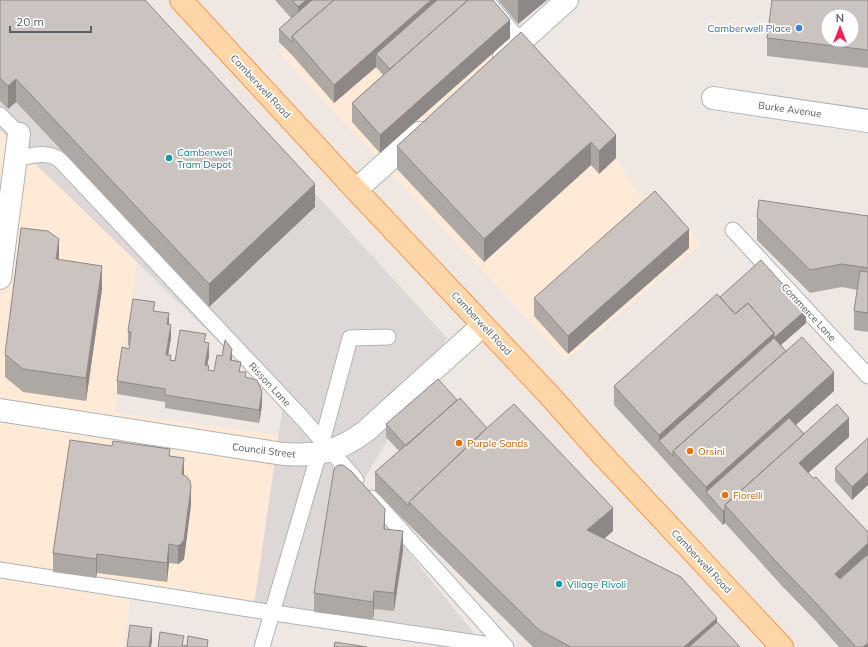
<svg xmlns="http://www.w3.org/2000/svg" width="868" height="647" font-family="Mulish,sans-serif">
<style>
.commercial{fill:#ffead7}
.industrial{fill:#ddd8d5}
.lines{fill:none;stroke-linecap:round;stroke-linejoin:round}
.service-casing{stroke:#aeb4b7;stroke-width:17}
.minor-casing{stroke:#aeb4b7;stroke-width:24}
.primary-casing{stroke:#fd964d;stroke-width:24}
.service{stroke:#fff;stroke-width:15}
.minor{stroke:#fff;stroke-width:22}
.primary{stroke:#ffd6a7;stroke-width:22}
.wall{fill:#aea8a4}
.shaded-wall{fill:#8d8886}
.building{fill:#cac3bf;stroke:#8d8886;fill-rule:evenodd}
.shop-dot{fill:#3f7fe0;stroke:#fff;stroke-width:1.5}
.culture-dot{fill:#0f9aa8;stroke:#fff;stroke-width:1.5}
.food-dot{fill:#e8710a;stroke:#fff;stroke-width:1.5}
.labels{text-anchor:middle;stroke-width:3.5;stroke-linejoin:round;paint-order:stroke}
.shop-label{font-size:10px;fill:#366cbe;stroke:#fff;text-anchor:end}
.street-label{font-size:10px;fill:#5b6265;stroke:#fff}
.culture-label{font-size:10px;fill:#0d838f;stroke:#fff;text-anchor:start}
.food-label{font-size:10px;fill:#c56008;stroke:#fff;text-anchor:start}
</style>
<rect width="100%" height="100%" fill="#efe8e2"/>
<path class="commercial" d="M341,0L521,55L616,158L638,193L656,196L701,243L566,360L277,51Z
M0,130L137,262L115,413L279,435L254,605L132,587L123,647H0Z"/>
<path class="industrial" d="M0,0H139L447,338L358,490L477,637L254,605L283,405L137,262L0,130Z"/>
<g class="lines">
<g class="service-casing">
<path id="service" d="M486,0L521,42
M0,115L19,134
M15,159C30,156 47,150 60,160L304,420L356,480
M733,230L868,376
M372,498L506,647
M0,570L274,613L504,647
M262,647L319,453L350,338L388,337"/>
</g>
<g class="minor-casing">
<path id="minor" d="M504,57L567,0
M713,98L868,121
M356,190L419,133
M0,278L19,134
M0,410L283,454C318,456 338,452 366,431L483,325"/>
</g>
<g class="primary-casing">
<path id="primary" d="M181,0L356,190L551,397L597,449L782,647"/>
</g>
<use href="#service" class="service"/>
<use href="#minor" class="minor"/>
<use href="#primary" class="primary"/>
</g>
<path class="wall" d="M0,0L315,207L209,307L16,102L8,109L0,101Z
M275,0H493L510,38L380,153L352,122V103L383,75L376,67L334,103L292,55L279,42V29L291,18Z
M498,0H547L518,24Z
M868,0V68L767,56V38Z
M521,32L616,158L599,174L591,165L484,262L397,169V146Z
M868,216V332L854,330V311L858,290L842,287L810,293L757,240V217Z
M689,248L568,354L534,316V298Z
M59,260L102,289L86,401L23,392L5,377V354Z
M720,297L806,323L781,345L786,351L834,391L796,425L804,434L849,437L808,473L868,647H839L815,620L782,586L725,523L723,525L659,454L614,405V386Z
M155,311L169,324L171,338L168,355L171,360L175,361L206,343L209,356L207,365L209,370L214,371L232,361L246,378L262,405L259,423L165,408V402L117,394V381L129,349V345H128V331Z
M457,400L487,428L613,531L604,539L717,622L740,647H533L409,525L375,491V472L399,451L386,437V424Z
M868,438L852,500L835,481V468Z
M170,456L184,475L191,505L184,559L181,562L178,564L169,563L167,582L97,573L96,578L53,572V553Z
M385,529L403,550L394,611L374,609L373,620L314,612V593Z"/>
<path class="shaded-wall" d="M306,0H327L298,26V7Z
M431,0H452L376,54V67L334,103V85Z
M518,0H547L518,24Z
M510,20V38L380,153V135Z
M16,79V102L8,109V86Z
M616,135V158L599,174V151Z
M591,142V165L484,262V239Z
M315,184V207L209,307V284Z
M689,229V248L568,354V336Z
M59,239V262L56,259Z
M102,266V289L86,401V378Z
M806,310V323L774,351L659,441V435L774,333Z
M169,313V327L167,324Z
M171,325V338L166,368V355Z
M209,343V356L205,378V365Z
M232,349V363L230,360Z
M834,372V391L712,499L706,492V487Z
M262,392V405L259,423V410Z
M849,418V437L799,481V463Z
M184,458V476L182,474Z
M868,472V485L852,500V487Z
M191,487V505L184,559L181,562L178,564V546Z
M613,508V531L587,553V530Z
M385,509V528L384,548V529Z
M725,510V523L723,525V511Z
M403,531V550L394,611V593Z
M868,543V562L835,592V574Z
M169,544V563L167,582V563Z
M97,554V573L96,578V559Z
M374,591V609L373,620V602Z
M717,618V641L710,647H684Z
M152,628V641L151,647H149Z
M868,643V647H863Z"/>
<path class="building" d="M0,0H145L315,184L209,284L16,79L8,86L0,78Z
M292,0H306L298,7Z
M312,0H334L292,36V42L279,29Z
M334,0H431L334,85L292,36Z
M437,0H468L390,69L376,54Z
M468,0H493L510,20L380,135L352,103Z
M772,0H868V50L767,38ZM828,16H852V40H828Z
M521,32L616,135L599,151L591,142L484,239L397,146Z
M655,191L689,229L568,336L534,298Z
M759,200L868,216V268L842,264L810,270L757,217Z
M21,228L48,231L59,239L56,259L102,266L86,378L23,369L5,354Z
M761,260L806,310L774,338V333L748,303L735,314L720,297Z
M860,271L868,272V313L854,311Z
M717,294L735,314L748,303L774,333L659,435L614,386Z
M133,299L155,302L153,311L169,313L167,324L171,325L166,355H171L170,360L175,361L180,330L206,334L204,342L209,343L205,365L209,366L208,370L214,371L217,355L222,356L225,340L232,349L230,360L241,362L239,372H246L245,377L257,380L262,392L259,410L165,395V389L117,381L122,347L129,349L131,332L128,331Z
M802,337L834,372L706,487L673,451Z
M774,338L786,351L673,451V456L659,441Z
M438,379L457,400L406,446L386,424Z
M460,398L487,428L409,502V506L375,472Z
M514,404L613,508L587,530L681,577L717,618L684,647H571L539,630L409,502L489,426Z
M837,404L849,418L799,463L813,478L816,477L868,532V543L835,574L840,579L868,554V643L863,647H856L815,602L782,568L725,505Z
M789,418L804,434L725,505V510L723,511L706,492Z
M868,438V472L852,487L835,468Z
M70,440L112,446L113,441L170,449L169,456L184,458L182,474L187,477L190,481L191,487L184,540L181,544L178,546L169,544L167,563L97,554L96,559L53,553Z
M338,465H343L352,472L385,509L384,529L403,531L394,593L374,591L373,602L314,593L334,469Z
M717,622L740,647H689Z
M130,625L152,628L149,647H127Z
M160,632L184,636L182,645L187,646L188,636L208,640L207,647H158Z
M335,642L367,647H334Z"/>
<circle class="shop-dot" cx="799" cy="28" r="4"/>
<g class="culture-dot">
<circle cx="169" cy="158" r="4"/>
<circle cx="559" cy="584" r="4"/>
</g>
<g class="food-dot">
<circle cx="459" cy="443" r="4"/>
<circle cx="690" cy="451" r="4"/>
<circle cx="725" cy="495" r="4"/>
</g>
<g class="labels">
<g class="shop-label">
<text x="791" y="32">Camberwell Place</text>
</g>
<g class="street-label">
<text transform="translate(261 86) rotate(47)" y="4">Camberwell Road</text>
<text transform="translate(790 109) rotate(8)" y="4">Burke Avenue</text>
<text transform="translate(809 312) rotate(47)" y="4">Commerce Lane</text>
<text transform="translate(482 323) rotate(47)" y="4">Camberwell Road</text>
<text transform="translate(270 384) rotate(47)" y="4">Risson Lane</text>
<text transform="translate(264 450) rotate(7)" y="4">Council Street</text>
<text transform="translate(702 561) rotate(47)" y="4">Camberwell Road</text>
</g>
<g class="culture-label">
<text x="177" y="156">Camberwell<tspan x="177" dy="12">Tram Depot</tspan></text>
<text x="567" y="588">Village Rivoli</text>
</g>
<g class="food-label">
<text x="467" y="447">Purple Sands</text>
<text x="698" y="455">Orsini</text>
<text x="733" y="499">Fiorelli</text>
</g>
</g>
<g transform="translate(840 28)"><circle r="19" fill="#ffffff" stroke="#bdc0c1"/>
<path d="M0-3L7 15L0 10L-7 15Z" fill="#f82051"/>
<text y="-6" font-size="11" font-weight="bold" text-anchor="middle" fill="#5b6265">N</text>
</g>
<path d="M10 26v6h81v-6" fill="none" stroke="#5b6265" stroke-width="2"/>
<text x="16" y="26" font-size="12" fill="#5b6265" stroke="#ffffff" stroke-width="3" paint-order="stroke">20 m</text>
</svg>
